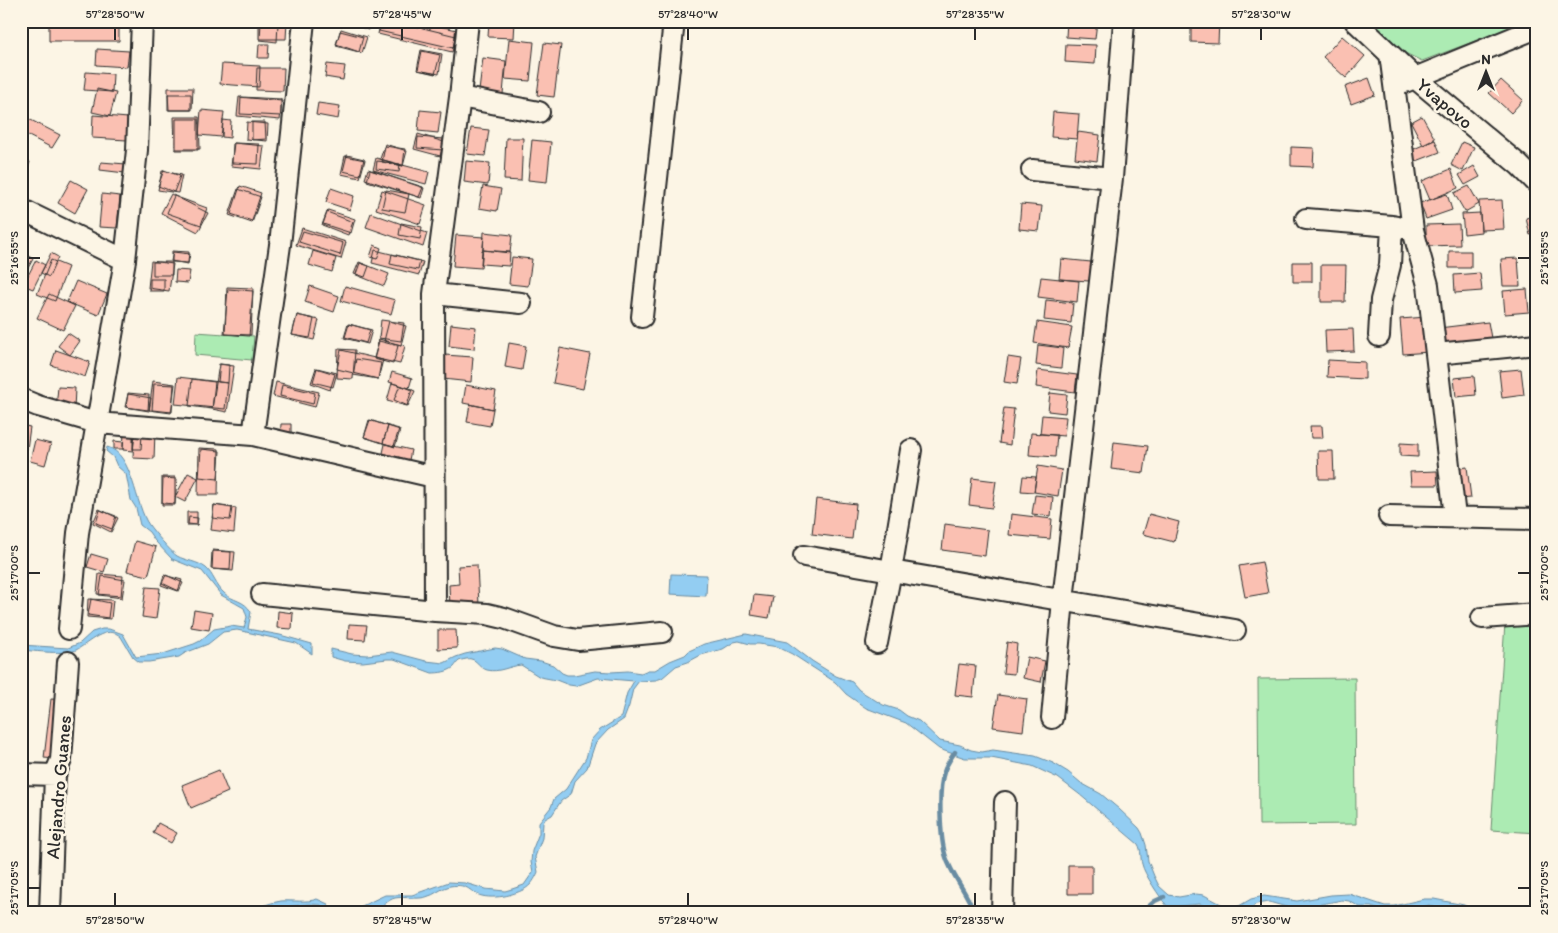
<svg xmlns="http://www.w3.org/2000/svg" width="1558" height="933" font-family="Itim,sans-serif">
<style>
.green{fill:#acebb3;stroke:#6c8b6f}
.water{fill:#93cdf2;stroke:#698ca2}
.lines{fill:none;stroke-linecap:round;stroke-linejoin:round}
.stream{stroke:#698ca2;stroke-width:4.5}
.building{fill:#fac0b2;stroke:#2b2b2b}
.minor-casing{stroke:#2b2b2b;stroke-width:24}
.minor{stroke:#fcf5e5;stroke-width:20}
.ticks{fill:none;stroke:#2b2b2b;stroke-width:2}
.labels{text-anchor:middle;stroke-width:5;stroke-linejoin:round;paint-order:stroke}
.street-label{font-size:19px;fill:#2b2b2b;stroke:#fcf5e5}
.neatline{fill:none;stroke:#2b2b2b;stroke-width:2}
.ticks-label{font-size:12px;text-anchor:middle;fill:#2b2b2b}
</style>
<rect width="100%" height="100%" fill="#fcf5e5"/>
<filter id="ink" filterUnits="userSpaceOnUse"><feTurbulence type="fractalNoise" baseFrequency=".02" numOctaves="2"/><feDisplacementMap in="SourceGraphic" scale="10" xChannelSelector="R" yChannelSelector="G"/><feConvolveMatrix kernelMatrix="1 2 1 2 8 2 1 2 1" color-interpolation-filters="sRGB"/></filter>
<g filter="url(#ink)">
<path class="green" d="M1365,21H1528L1422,61L1390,46Z
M196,332L254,336L252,360L195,355Z
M1505,623L1537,626V833L1491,830Z
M1355,678L1356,824L1259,825L1258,679Z"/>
<path class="water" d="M107,447C133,453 135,506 149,525C153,531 172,553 177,556C186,561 197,561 206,568C213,574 216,586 224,593C232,601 245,600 251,612L248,629L280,635L312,644V654L296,643L237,630L223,632L208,644L185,653L179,657L149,662H139L133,657L121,637C107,623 88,644 76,650C66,655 34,651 21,650V645L68,648L80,643L92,632L102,629H109L123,634L136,657L163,654L194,644L200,641L214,629L231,626L244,628L247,617L244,608L221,595L202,571L172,559L155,541L149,532L140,525L136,508L131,500L126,474L117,466L113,457L106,451Z
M671,574L707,575L706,596L670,594Z
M746,634L787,642L812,661L836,676L852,682L859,690L883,705L899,710L907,716L919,721L940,741L960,745L971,750L982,752L993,750L1035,756L1053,763L1068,772L1081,783L1101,794L1119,809L1139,828L1142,833L1146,845L1148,861L1154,876L1159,886L1169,895L1179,897L1196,894L1204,895L1221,904L1231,908L1239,906L1251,899L1264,896L1297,901L1331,895L1349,894L1385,906H1394L1424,899H1434L1464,905L1476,912H1449L1429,905L1406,911L1387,912L1371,907H1360L1349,901L1342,900L1301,908H1290L1269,902L1256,904L1247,912H1220L1200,904L1178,906H1167C1160,897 1144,874 1142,864C1140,857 1142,851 1138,844L1079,794L1058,778L1032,766L991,758H965L939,749L906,723L866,708L846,694L835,682L792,654L778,647L759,644H750L739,641L734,642L723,649L701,655L688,662L676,666L662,678L656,680L639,681L633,689L629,706L624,719L608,730L595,744L587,768L575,781L571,794L561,801L552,815L545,819L543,823L542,838L535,857L538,872C531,888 525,890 509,895C502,897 490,898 482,896C469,893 470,883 450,886C441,888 435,895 426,897C415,900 406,896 395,898C387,900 383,907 376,910C368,914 357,912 349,912L385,895H412L449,882L465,883L485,889L505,891L512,889L524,885L533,872L531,862L532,851L539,833V822L551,807L554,799L566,789L582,764L586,758L591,740L600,730L621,717L627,693L634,681L598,678L576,686L569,685L556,680L540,677L521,665C509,666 499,673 487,670C480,668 477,660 471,659C469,658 461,660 459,661C457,662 456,665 454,667C448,672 439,673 432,673L394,659H387L363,662L345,661L331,657V649L352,654L367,655L392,652L426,661L444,663L456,657L465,654L495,648L502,649L525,659L541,661L553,665L562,673L567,675H574L595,671L611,672L628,671L641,673L648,670H655L670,661L685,655L689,651L704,644Z
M317,899L328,904L331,909L339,912H324L323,907L321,905L309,904L276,908L267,912H245C257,908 268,903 281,901C292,900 307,903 317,899Z"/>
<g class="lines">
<path class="stream" d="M955,752C951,758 946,765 944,772C938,789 940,840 946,857C952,876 967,892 974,912
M1142,912L1155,901L1164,897"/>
</g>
<path class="building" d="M49,21H119V41H49Z
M346,21H372L368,30Z
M381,21H394L456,36L452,52L378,34Z
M382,21H417L457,30L453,48L379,31Z
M489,21H515L514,38L488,37Z
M1067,21H1097L1095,39L1066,37Z
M1191,21H1219L1218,43L1191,42Z
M259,22H287L286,39H259Z
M261,22L278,23L277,42L260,40Z
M341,29L367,37L362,53L336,44Z
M340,31L363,37L359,52L336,46Z
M1342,36L1365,56L1346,78L1323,57Z
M509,39L534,42L530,81L505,79Z
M544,43L561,45L554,97L537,95Z
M259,44H269L268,58H258Z
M1066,44L1096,45L1095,64L1065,62Z
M97,49L129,51L127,67L96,65Z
M421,50L442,54L439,74L417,70Z
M422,51L440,55L435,74L418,70Z
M483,58L506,61L503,94L479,91Z
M222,64L260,66L259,87L220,84Z
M327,64L345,66L343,80L325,77Z
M257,68H284L283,91L256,90Z
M86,72L113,74L112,92L84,90Z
M1369,78L1375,95L1351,104L1345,87Z
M1501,80L1523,100L1511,113L1489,93Z
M168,88H193L192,110H168Z
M97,89L116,93L110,116L92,112Z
M21,91L29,92L27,112L21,111Z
M168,94H191V110H169Z
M239,97L282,101L280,120L237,116Z
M241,97L281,99V116L240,114Z
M318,103L340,106L338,119L316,115Z
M201,110L224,112L221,137L199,135Z
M420,110L441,112L438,133L418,131Z
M1053,112L1079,114L1077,139L1051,137Z
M21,115L60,135L52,148L21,132Z
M93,115L128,118L127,140L92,138Z
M1422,116L1435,139L1423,145L1411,122Z
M174,117H199L200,149H175Z
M176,119H198V150H176Z
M223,120L231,121L230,138L222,137Z
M247,122L268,124L267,141L246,139Z
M252,122H265L266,139L252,140Z
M471,128L489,130L485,156L467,154Z
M1078,132L1100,135L1097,161L1075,158Z
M418,134L444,142L440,156L414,149Z
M418,137L444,139L443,150L417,148Z
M506,138H523L521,181L504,180Z
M532,140L551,142L547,182L528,180Z
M1435,140L1440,152L1414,162L1409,151Z
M1462,142L1474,147L1463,171L1451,165Z
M233,143L259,144L258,164L232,163Z
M234,143L264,146L261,169L231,166Z
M385,144L407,151L403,166L380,159Z
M385,146L405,149L403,166L382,162Z
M1291,147L1314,148L1313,167L1291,166Z
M347,155L364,159L360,175L343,171Z
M345,156L365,160L360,178L341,174Z
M21,158L30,162L25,175L21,174Z
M376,158L429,172L426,184L373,170Z
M377,161L400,164L399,172L376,169Z
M466,161L490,163L488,185L464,182Z
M101,162L126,164L125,173L100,170Z
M1474,166L1480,177L1465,185L1459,175Z
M368,169L424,188L421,198L365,179Z
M1451,169L1458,188L1430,200L1422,181Z
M164,170L180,176L174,192L158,186Z
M370,170L423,187L419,197L367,181Z
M162,171L182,175L178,193L158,190Z
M71,180L88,189L75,213L58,203Z
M240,186L261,193L252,221L231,214Z
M483,186L501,189L497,211L479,208Z
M1469,186L1479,204L1465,212L1454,193Z
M331,188L354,196L350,210L326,202Z
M238,189L261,197L252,223L229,215Z
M382,190L426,205L420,224L376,209Z
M386,190L409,194L405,212L382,208Z
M102,194L120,196L117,228L99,227Z
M171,194L208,213L198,232L161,213Z
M1447,194L1452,210L1426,219L1420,203Z
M174,196L207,208L201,225L167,213Z
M1502,200L1504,229L1481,230L1479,201Z
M1021,204L1042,206L1039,231L1019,229Z
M328,210L355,219L351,233L323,224Z
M327,212L353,222L348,235L322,225Z
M371,213L427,233L423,247L366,227Z
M1480,213L1481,232L1464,234L1462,214Z
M1537,215V233L1530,235L1526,218Z
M401,223L422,227L420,239L399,235Z
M1459,224L1460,245L1426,246V225Z
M302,228L346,242L341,259L296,245Z
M303,231L343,243L340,255L299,242Z
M484,232L512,235L510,253L483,250Z
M456,235L484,237L481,268L453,266Z
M374,245L381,248L377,259L370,257Z
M375,250L423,262L419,275L372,263Z
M482,250L510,252L509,266L481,264Z
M172,251L189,252L188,263L172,262Z
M313,251L336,258L332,272L309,265Z
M1449,251H1471V268H1449Z
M173,252L190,254L188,264L171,261Z
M51,253L58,257L49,277L41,273Z
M25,254L33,259L21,281V262Z
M392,254L420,261L418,270L390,264Z
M512,257L532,259L528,286L509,284Z
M1518,258L1520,286H1503L1501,259Z
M1061,259L1091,262L1089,281L1059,279Z
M36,260L45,265L33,289L23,285Z
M51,260L68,267L55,301L37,294Z
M151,261L173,264L169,291L148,288Z
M153,262H172V275H153Z
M359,262L389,274L384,286L354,274Z
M1293,262H1312V282H1293Z
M360,263L369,266L365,277L356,274Z
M1321,265H1346L1345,302H1321Z
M176,270L190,271L188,283L175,282Z
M1480,273L1482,291L1455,293L1454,275Z
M1041,277L1079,281L1077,302L1038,297Z
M150,279H164V291H150Z
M76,281L107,294L98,315L67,302Z
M310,286L339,296L334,312L305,302Z
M345,286L395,300L391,314L341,301Z
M227,287L253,288L251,335L225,334Z
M228,289L253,291L249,336L224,334Z
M1527,289L1529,312L1505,314L1503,291Z
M49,294L75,306L63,330L37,318Z
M1046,300L1073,303L1071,323L1044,320Z
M297,315L319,320L314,340L292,335Z
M297,315L314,319L310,338L292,335Z
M1427,317L1429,352L1403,354L1400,319Z
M381,320L404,323L401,341L379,338Z
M389,321L406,326L401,345L384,341Z
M1037,322L1072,327L1068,348L1034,343Z
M1488,322L1491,338L1442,345L1439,328Z
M348,324L372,330L368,344L344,338Z
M349,324L370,330L366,343L345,337Z
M451,324L476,327L474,349L449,346Z
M1353,329L1354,351L1326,352L1325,330Z
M68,333L80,341L70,355L58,346Z
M379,339L405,346L400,364L374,358Z
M379,341L398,346L393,364L374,359Z
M509,343L526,346L522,370L505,367Z
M1038,345L1063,348L1061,368L1036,365Z
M560,348L590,354L583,389L553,383Z
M338,349L355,350L353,379L337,378Z
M56,350L90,362L85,377L51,365Z
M341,350L383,360L378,379L337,369Z
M445,355L473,357L471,382L443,379Z
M1008,357L1021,359L1017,384L1004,382Z
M356,359L381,363L378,379L353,375Z
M1328,360L1365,362V379L1327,377Z
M219,364L234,366L227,412L212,409Z
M220,364L229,365L228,383L218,382Z
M316,368L335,374L330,390L311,383Z
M317,368L337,373L333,387L313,382Z
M1521,369L1524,395L1502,398L1499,371Z
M1038,370L1077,375L1075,392L1036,387Z
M392,372L412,378L409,388L389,382Z
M1474,376L1476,395L1456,397L1454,378Z
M178,377L228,383L225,409L175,404Z
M192,379L215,382L212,409L189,406Z
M153,381L175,384L171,413L149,410Z
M276,382L319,392L315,407L273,396Z
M392,383L412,389L407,406L387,401Z
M154,384L174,385L172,412L152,410Z
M282,385L315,393L313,404L280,396Z
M400,385L415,391L408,406L394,400Z
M466,385L496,391L493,409L463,403Z
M58,387L75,388L74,410L56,408Z
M128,393L149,395L148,410L126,407Z
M1050,393L1067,395L1065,413L1048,411Z
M128,394L151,398L149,411L125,407Z
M470,404L493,409L490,426L467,422Z
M1004,408L1014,409L1010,445L999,443Z
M1042,415L1066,417L1064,436L1040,434Z
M369,420L400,430L395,447L364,437Z
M370,420L388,426L383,443L364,437Z
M281,424H291V439H280Z
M21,425L30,427L27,449L21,448Z
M388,426L399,429L394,446L383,443Z
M1310,426H1322L1323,438H1311Z
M134,431L155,432L154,459L133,458Z
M124,433L135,434L133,451L123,450Z
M133,433L142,434L141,449H133Z
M1031,433L1057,435L1055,457L1029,455Z
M35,440L51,444L45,465L30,461Z
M114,441L123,442V449H114Z
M1114,442L1148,446L1144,473L1111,469Z
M1400,443L1418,444V457L1400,456Z
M385,444L411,450L409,460L383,453Z
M199,448L219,449L218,495H198Z
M201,449L220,451L218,479L199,477Z
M1318,451H1333L1334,479H1319Z
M1038,466L1062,470L1058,496L1034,492Z
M1467,467L1471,498L1459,499L1455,469Z
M1437,471L1438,485H1411L1410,472Z
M188,473L198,478L185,502L175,497Z
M1023,476L1036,477L1034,492L1021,491Z
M162,477H175V505H162Z
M163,478L177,479L175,504L162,503Z
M972,478L996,481L992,508L969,505Z
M1035,495L1053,497L1051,516L1032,514Z
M816,499L856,504L852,539L812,534Z
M214,505L236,508L234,533L211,530Z
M214,505L232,508L230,520L212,518Z
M99,509L118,518L111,532L93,523Z
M100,510L116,516L112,529L96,523Z
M187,512H197V525H187Z
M1011,514L1052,519L1050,539L1009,535Z
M1149,514L1179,522L1174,542L1143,534Z
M189,517L198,518L197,525L188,524Z
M945,524L988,530L985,556L942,550Z
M135,541L156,547L148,576L127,571Z
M213,550L235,552L233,571L212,569Z
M212,551L231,552L230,570L211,569Z
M91,554L108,559L104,572L87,567Z
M1262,562L1268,593L1245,597L1239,566Z
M477,565L479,605L450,607L449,585L459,584L458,566Z
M99,574L123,576L121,596L97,594Z
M164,575L182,580L178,591L161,585Z
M166,575L183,583L179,591L162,583Z
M102,576L125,580L122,598L99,595Z
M146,587L160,588L156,619L142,617Z
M754,595L773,597L769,618L751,615Z
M88,599L113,600L111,619L87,617Z
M91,599L110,603L108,618L88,615Z
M194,610L212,613L209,630L191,627Z
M278,611L293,613L292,629L277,628Z
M349,624L367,625L365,640L348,639Z
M438,630H456L457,648L438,649Z
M1007,642L1017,644L1014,674L1003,673Z
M1027,657L1045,661L1041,682L1023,678Z
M959,664L976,666L973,697L955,695Z
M998,695L1027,699L1023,731L993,727Z
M51,699L63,700L55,759L44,758Z
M219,770L228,792L191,808L182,785Z
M158,823L177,833L171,843L153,833Z
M1068,865H1092V894H1068Z"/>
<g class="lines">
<g class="minor-casing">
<path id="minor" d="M1355,21L1415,78L1519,165L1537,183
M1390,54L1413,230L1428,285L1455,517
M1405,82L1537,28
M460,97L539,112
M1032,170L1112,178
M21,209L125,260
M1306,219L1392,226L1404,228
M434,294L521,303
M642,317L674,21
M1379,336L1381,300L1390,265L1392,226
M1436,354L1537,344
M21,399L38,406L97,423L253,435L434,477
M253,435L280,245L304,21
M1389,516L1537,519
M804,556L1235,630
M262,594L435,611L487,614L504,618L554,636L578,640L662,632
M435,611L434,294L460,97L468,21
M1482,618L1537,614
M69,629L78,533L125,260L137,150L142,21
M877,643L891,571L911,450
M1052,718L1063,600L1112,178L1124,21
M21,774L55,775
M50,912L55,775L61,760L68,662
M1002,912L1005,802"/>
</g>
<use href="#minor" class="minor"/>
</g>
</g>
<path class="ticks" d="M115,28V40M402,28V40M688,28V40M975,28V40M1261,28V40M28,258H40M1518,258H1530M28,573H40M1518,573H1530M28,888H40M1518,888H1530M115,893V906M402,893V906M688,893V906M975,893V906M1261,893V906"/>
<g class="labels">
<g class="street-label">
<text transform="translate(1445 103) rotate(40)" y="7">Yvapovo</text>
<text transform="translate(58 787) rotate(-85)" y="7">Alejandro Guanes</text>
</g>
</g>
<rect width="1558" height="933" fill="none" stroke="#fcf5e5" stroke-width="55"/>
<g transform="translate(1486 72)" stroke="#fcf5e5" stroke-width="4" paint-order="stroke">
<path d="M0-4L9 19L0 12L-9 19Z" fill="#2b2b2b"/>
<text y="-8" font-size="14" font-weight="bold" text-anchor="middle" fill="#2b2b2b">N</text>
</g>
<rect x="28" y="28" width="1502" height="878" class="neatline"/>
<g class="ticks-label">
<text x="115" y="18">57°28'50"W</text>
<text x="402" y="18">57°28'45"W</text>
<text x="688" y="18">57°28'40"W</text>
<text x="975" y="18">57°28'35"W</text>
<text x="1261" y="18">57°28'30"W</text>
<text transform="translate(14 258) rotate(-90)" y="4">25°16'55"S</text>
<text transform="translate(1544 258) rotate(-90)" y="4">25°16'55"S</text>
<text transform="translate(14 573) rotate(-90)" y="4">25°17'00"S</text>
<text transform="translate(1544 573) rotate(-90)" y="4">25°17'00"S</text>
<text transform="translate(14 888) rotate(-90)" y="4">25°17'05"S</text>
<text transform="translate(1544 888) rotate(-90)" y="4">25°17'05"S</text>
<text x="115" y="924">57°28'50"W</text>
<text x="402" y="924">57°28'45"W</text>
<text x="688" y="924">57°28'40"W</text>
<text x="975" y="924">57°28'35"W</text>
<text x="1261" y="924">57°28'30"W</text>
</g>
</svg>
